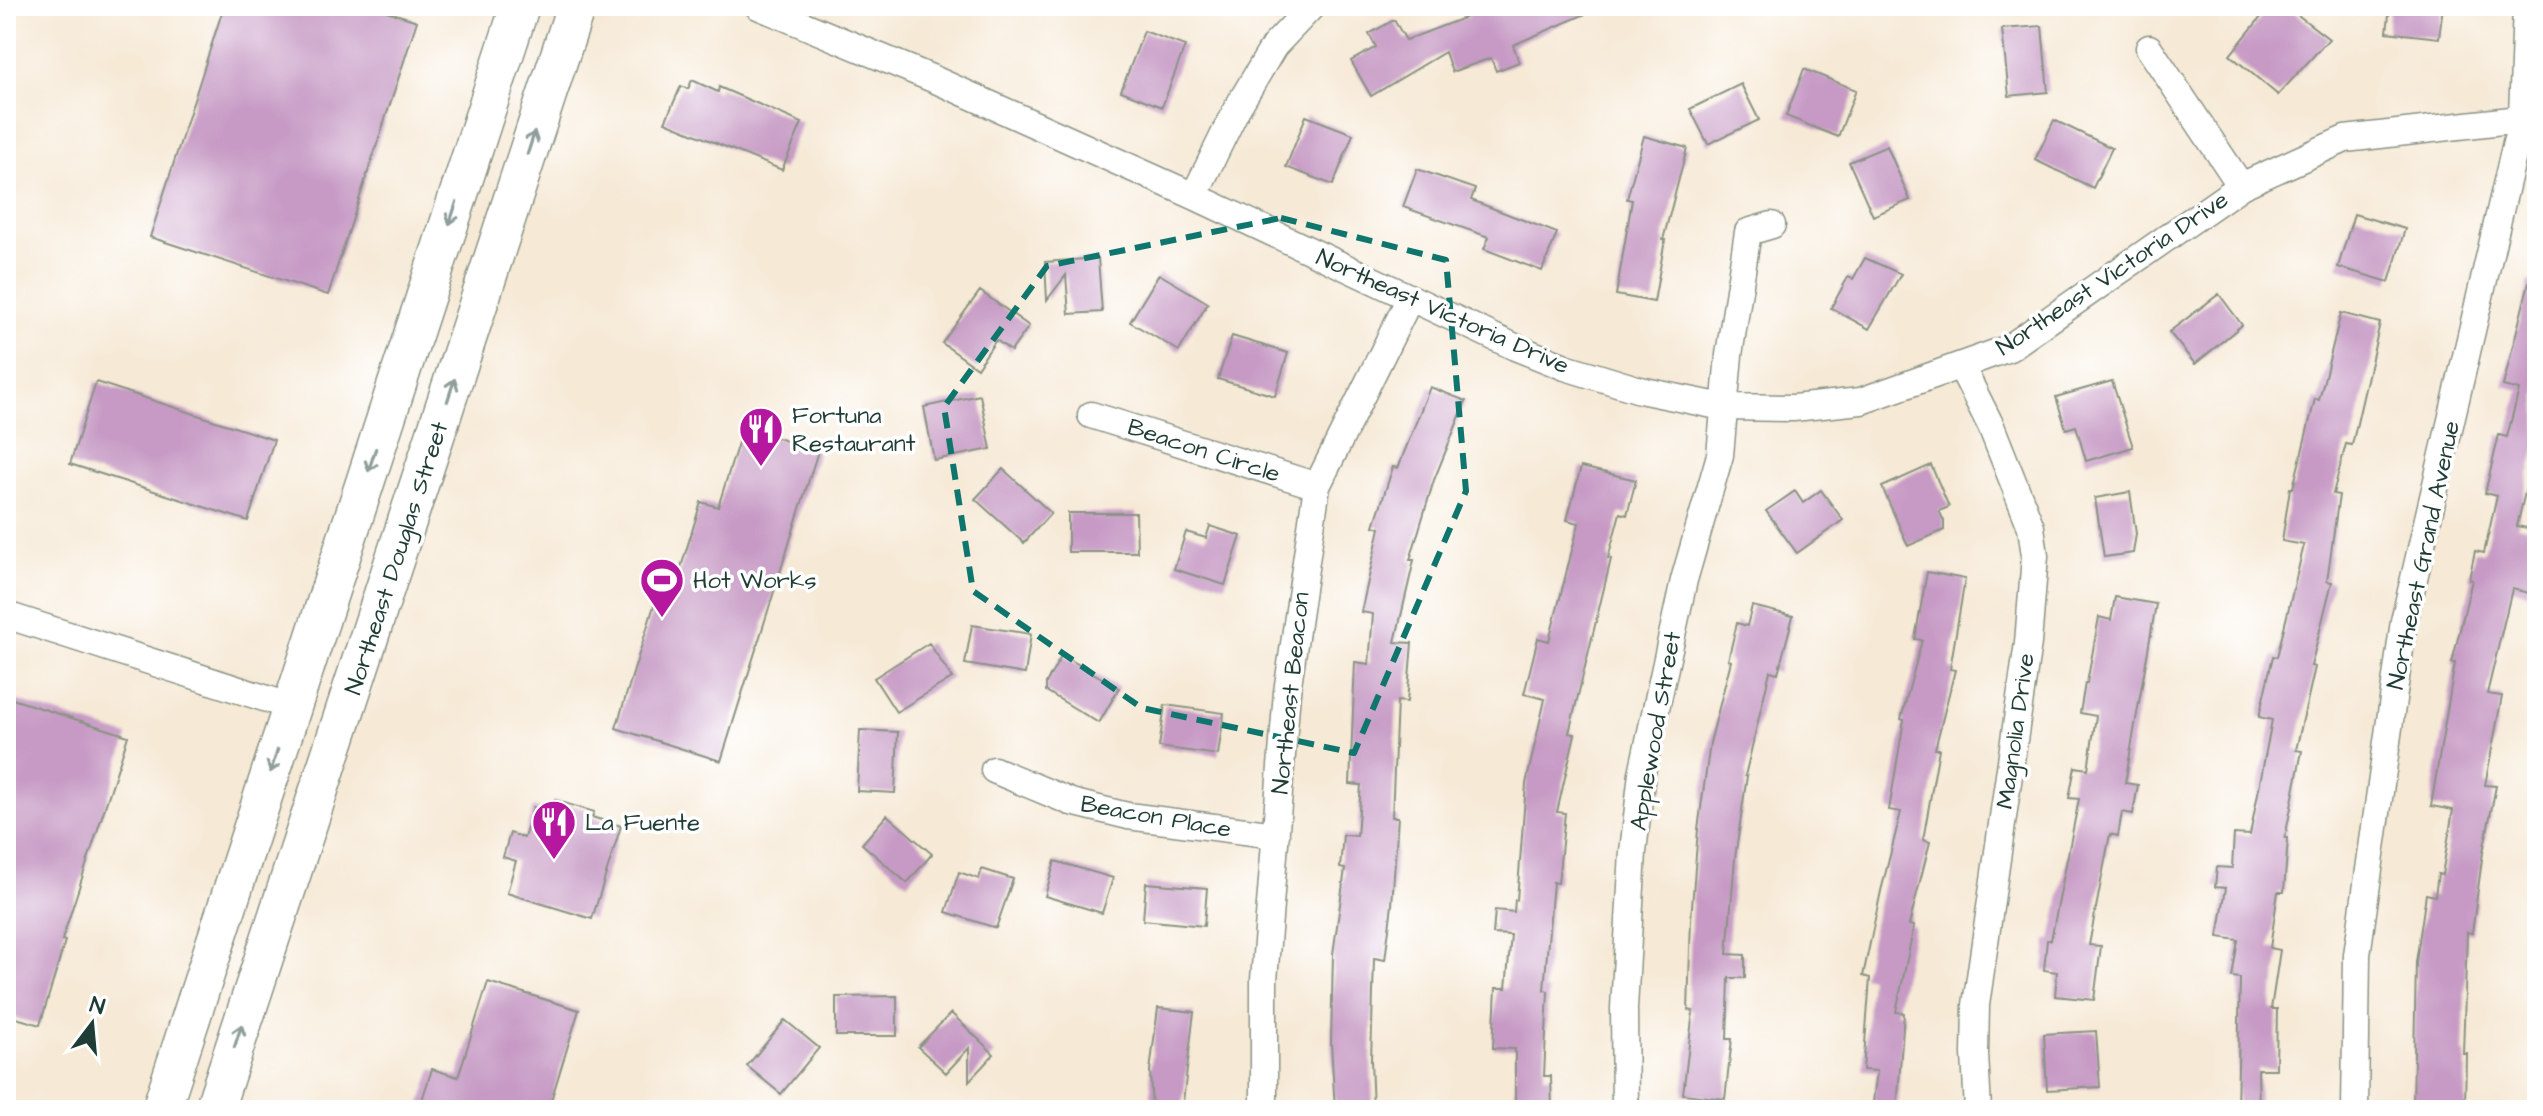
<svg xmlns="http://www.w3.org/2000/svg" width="2543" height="1116" font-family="'Architects Daughter',sans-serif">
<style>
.building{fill:#c69ac4}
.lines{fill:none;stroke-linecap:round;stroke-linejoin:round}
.street-casing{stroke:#8a9384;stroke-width:29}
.secondary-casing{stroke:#8a9384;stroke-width:41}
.street{stroke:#fff;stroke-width:26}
.secondary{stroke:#fff;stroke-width:38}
.oneway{stroke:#8f9e9a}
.marked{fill:none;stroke:#0f766e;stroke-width:6;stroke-dasharray:16 10;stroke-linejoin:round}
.labels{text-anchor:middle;stroke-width:7;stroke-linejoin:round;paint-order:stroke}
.street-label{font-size:24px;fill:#1f3d34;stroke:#fff}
.poi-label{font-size:24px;fill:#1f3d34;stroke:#fff;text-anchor:start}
</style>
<rect width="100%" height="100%" fill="#fff"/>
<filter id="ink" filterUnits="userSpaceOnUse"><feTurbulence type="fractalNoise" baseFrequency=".0125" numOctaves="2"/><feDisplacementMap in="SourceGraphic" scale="16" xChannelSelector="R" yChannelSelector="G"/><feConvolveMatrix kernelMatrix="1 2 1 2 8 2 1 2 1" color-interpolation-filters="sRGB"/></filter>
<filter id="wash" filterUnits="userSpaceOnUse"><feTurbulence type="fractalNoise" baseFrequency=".006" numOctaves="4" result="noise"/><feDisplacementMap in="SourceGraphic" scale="32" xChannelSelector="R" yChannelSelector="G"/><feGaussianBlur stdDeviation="1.8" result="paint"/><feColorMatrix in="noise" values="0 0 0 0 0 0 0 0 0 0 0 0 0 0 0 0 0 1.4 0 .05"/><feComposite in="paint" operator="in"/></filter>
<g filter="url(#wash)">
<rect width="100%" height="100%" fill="#f6e9d5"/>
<g id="blocks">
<path class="building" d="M224,6H371L417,21L328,295L150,237Z
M1466,6H1604L1513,45L1519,62L1496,71L1491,58L1452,72L1445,52L1371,96L1351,61L1376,47L1369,34L1394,20L1406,40L1469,16Z
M2270,6H2286L2329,39L2278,95L2230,55Z
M2390,6H2443L2439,38L2387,32Z
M2042,26L2048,92L2009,96L2002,29Z
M1144,31L1185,46L1162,107L1121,91Z
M1804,69L1856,90L1838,137L1786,116Z
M692,80L718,92L719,87L802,123L782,170L665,122L681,86L688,89Z
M1741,84L1759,120L1708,144L1690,109Z
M1306,116L1353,134L1333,185L1286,167Z
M2054,120L2112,148L2093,188L2035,160Z
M1644,136L1687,148L1663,240H1665L1654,302L1616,295L1632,200L1627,199Z
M1887,146L1910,200L1873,216L1849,162Z
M1417,169L1475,189L1471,200L1557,233L1542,271L1484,249L1489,237L1403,207Z
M2354,214L2405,229L2389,282L2338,267Z
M1098,258L1102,312L1069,314L1066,275L1047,300L1045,262Z
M1865,258L1901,274L1869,329L1831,308L1848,277L1853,279Z
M1159,274L1208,303L1179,351L1130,322Z
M2529,282L2537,283V442L2517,526L2537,530L2530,568L2537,570V595L2512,589L2487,694L2502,696L2485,785L2496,786L2483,852L2472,933L2467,932L2463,1053H2466L2465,1108H2413L2416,962L2426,894L2435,896L2438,874L2442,875L2453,810L2431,806L2455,663H2452L2472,580L2469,579L2475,551L2484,553L2497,496L2485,493L2499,435L2507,437L2519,390L2503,386Z
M980,291L1029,326L1011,351L996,340L977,368L942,343Z
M2219,294L2242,325L2195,364L2169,332Z
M2341,313L2380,323L2352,445L2346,444L2333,494L2339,495L2327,581L2332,582L2311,666L2315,667L2296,750L2302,751L2285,838H2288L2284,892H2278L2270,948L2280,950L2271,1009H2277L2276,1069H2258L2259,1110H2237L2240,978L2232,977L2238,940L2218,937L2226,888L2215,887L2217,867L2232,868L2234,834L2250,835L2272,720L2259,717L2273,656L2277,657L2304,545L2282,541L2290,488H2293L2315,399L2319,400Z
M1232,336L1288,353L1275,396L1218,379Z
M2112,381L2133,447L2086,461L2076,426L2066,429L2056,397Z
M96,382L274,440L248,521L70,464Z
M1430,387L1466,401L1434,480L1410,560H1414L1395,642L1412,643L1407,702L1397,701L1392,817H1398L1392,905L1385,960L1374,958L1371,1060L1373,1110H1335L1331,1043L1333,954L1345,869L1340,868L1343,835L1357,836L1361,785L1350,784L1355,662L1369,664L1373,614L1361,612L1380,528L1374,526L1393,467L1398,468Z
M980,395L991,449L934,460L924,407Z
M743,427L818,451L721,761L616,728L661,583L675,587L701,502L718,507Z
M1931,465L1949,507L1939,511L1944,521V530L1908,546L1882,487Z
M1581,467L1636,480L1627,515L1620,513L1608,558L1611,559L1569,733L1575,734L1557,812L1565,813L1558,883L1553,882L1544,990L1548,991L1544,1076H1551L1552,1110H1515V1049L1493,1048L1496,988H1506L1511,935L1493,934L1495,910L1514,912L1515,900H1517L1526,784L1545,699L1524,694L1538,638L1549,641L1579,523L1567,520Z
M1003,469L1051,513L1024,543L975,499Z
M1821,490L1843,520L1797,553L1766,511L1795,491L1803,503Z
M2130,492L2136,534L2133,553L2104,557L2095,498Z
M1068,513H1136L1137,552H1068Z
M1210,526L1241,536L1225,585L1174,569L1186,532L1206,538Z
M1927,572L1965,579L1950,669L1955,670L1935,749H1939L1923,840L1930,842L1909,925L1914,926L1896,1012L1904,1013L1897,1110H1872L1877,1071L1863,1070L1870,978L1863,976L1881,891L1901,812L1889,810L1904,720L1901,719L1922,640L1915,639Z
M2115,597L2156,604L2125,783L2138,785L2133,814L2122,812L2118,836L2110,834L2089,945L2101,946L2094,1000L2055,996L2057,972L2044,970L2047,940H2051L2079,799L2069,798L2075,767L2088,769L2096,716L2080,713L2085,683H2087L2099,617L2111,620Z
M1752,606L1793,616L1778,673L1770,671L1745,776H1747L1735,858L1727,954L1745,955V978H1729L1727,1039H1732L1725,1099L1683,1094L1693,1011L1688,1010L1691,920L1698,829L1710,743L1731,661L1728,660L1737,623L1747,626Z
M972,625L1031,634L1025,674L965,664Z
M929,643L952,678L896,712L874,678Z
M1062,655L1119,688L1099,723L1046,691V683Z
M6,697L128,736L62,940L65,941L40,1025L6,1015Z
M1165,705L1224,713L1218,755L1159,747Z
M860,730L898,732L895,793L857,791Z
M554,800L594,812L592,817L621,826L592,919L507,893L516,861L503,857L510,833L524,838L533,807L550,813Z
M887,815L932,854L907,883L862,844Z
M1055,861L1113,878L1102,913L1045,896Z
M982,869L1013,879L996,928L946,912L959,872L979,879Z
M1146,883L1207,888L1204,926L1143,920Z
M488,982L579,1010L548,1110H444L421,1103L432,1069L458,1077Z
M897,996V1036H836V997Z
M1158,1008L1194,1012L1182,1110H1152L1150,1071Z
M951,1013L994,1054L969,1081V1048L946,1073L918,1047Z
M785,1020L819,1048L781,1094L747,1066Z
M2096,1031L2100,1087L2047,1090L2044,1034Z"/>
</g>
</g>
<g filter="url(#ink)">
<use href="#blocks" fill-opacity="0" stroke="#8a9384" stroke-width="2"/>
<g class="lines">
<g class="street-casing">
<path id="street" d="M758,6L938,81L1194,196L1515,347L1565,367L1640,390L1723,407L1793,408L1861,401L2009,348L2241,186L2345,139L2537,117
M2149,48L2241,186
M1194,196L1236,110L1274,46L1312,6
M1961,366L1991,426L2031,527L2035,556L2028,643L1976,1005L1975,1054L1978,1110
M1091,415L1317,486
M6,615L292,707
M994,770L1071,802L1128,816L1276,835
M1264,1110V980L1287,692L1317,486L1410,298
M1625,1110L1624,1008L1633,852L1642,773L1684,580L1720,455L1729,355L1748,232L1772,225
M2355,1110L2357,955L2404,621L2522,117L2526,6"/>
</g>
<g class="secondary-casing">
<path id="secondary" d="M161,1110L520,6
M214,1110L576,6"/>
</g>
<use href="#street" class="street"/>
<use href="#secondary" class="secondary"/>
</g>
<defs><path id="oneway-shaft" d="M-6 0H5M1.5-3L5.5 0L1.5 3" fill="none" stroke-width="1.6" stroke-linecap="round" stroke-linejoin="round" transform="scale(2)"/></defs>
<g class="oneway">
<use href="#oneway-shaft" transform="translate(531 143) rotate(-72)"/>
<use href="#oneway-shaft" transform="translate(453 213) rotate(108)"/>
<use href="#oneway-shaft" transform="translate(451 390) rotate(-72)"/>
<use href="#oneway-shaft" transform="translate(372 460) rotate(108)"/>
<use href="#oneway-shaft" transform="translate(274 761) rotate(108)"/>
<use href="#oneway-shaft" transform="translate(238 1036) rotate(-72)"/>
</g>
</g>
<path class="marked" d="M1281,218L1446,260L1466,491L1354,753L1142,708L973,591L944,407L1047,266Z"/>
<defs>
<g id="restaurant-pin" transform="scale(2.3)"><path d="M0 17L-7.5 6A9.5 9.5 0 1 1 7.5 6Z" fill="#b5179e" stroke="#fff"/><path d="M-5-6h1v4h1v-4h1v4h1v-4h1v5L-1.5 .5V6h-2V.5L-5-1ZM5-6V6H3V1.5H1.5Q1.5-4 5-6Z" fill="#fff"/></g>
<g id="stadium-pin" transform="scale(2.3)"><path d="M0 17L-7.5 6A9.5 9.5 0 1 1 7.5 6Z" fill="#b5179e" stroke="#fff"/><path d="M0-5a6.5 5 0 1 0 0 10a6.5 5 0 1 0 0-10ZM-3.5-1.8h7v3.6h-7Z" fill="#fff"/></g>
</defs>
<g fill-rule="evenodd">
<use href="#restaurant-pin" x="761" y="429"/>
<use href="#stadium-pin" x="662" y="580"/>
<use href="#restaurant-pin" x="554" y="822"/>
</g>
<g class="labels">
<g class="street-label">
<text transform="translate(2112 273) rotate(-34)" y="8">Northeast Victoria Drive</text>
<text transform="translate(1443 311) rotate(24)" y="8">Northeast Victoria Drive</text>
<text transform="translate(1204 450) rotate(18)" y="8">Beacon Circle</text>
<text transform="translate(2423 555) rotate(-78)" y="8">Northeast Grand Avenue</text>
<text transform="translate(396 558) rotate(-72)" y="8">Northeast Douglas Street</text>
<text transform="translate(1290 693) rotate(-84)" y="8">Northeast Beacon</text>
<text transform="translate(1655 731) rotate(-80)" y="8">Applewood Street</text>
<text transform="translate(2015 731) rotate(-82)" y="8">Magnolia Drive</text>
<text transform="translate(1156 816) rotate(10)" y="8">Beacon Place</text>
</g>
<g class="poi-label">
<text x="792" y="423">Fortuna<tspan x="792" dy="28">Restaurant</tspan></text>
<text x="693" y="588">Hot Works</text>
<text x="585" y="830">La Fuente</text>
</g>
</g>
<rect width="2543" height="1116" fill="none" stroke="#fff" stroke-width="32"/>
<g transform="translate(92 1024) rotate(16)" stroke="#ffffff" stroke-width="6" paint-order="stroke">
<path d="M0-6L14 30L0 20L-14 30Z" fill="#1f3d34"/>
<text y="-12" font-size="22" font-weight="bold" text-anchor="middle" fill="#1f3d34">N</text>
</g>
</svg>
